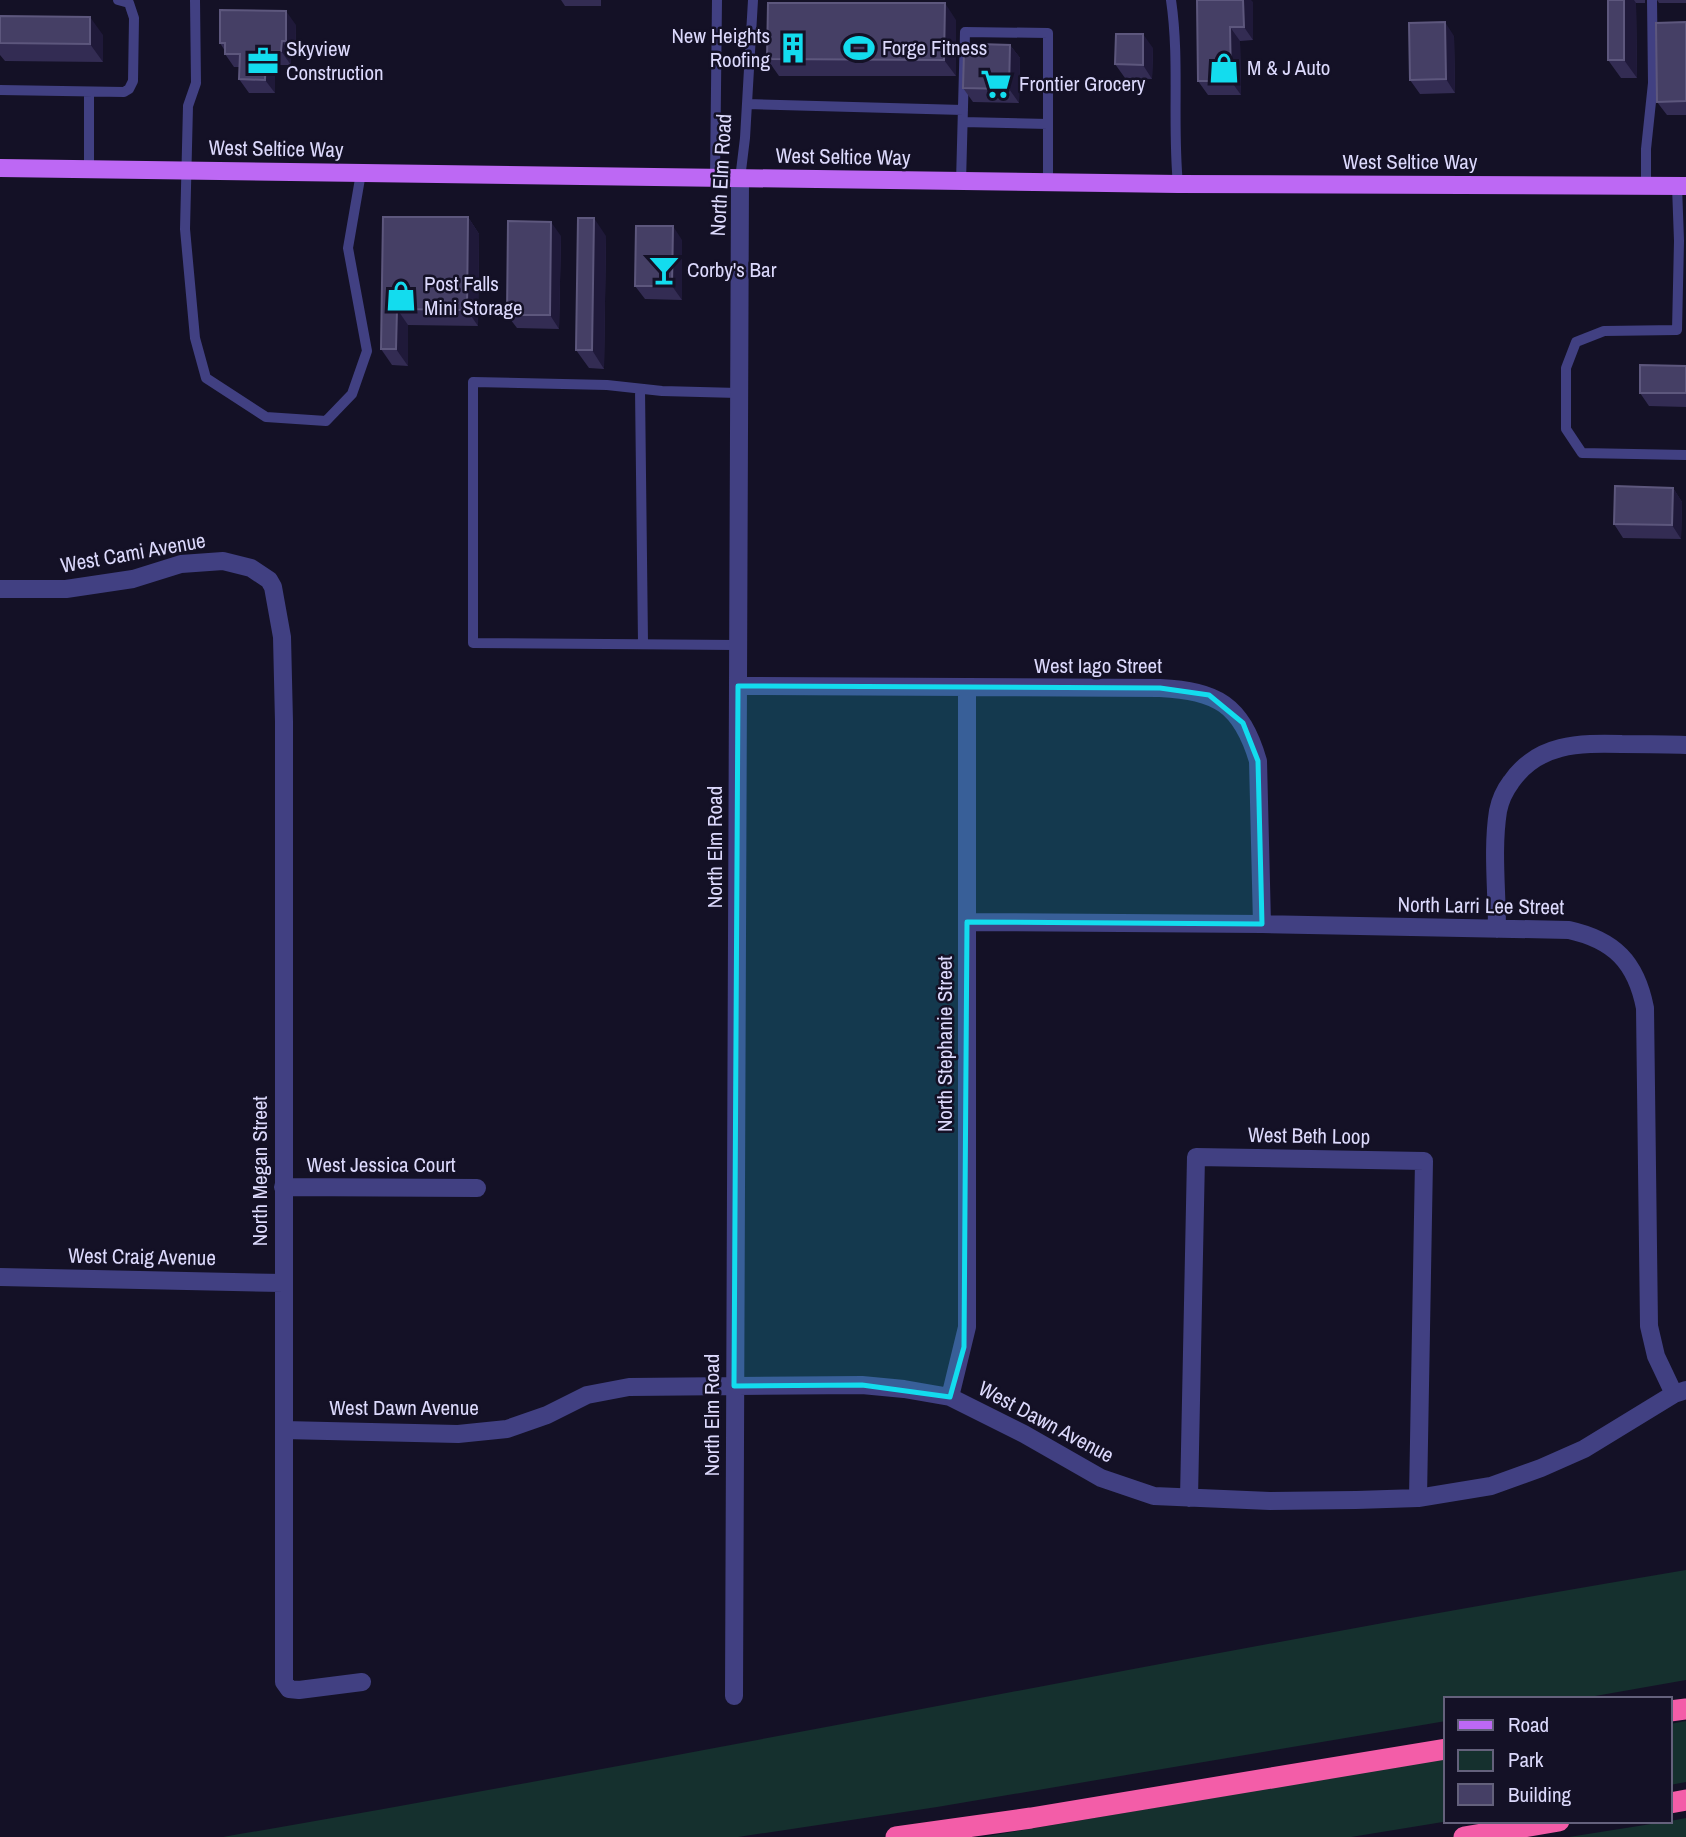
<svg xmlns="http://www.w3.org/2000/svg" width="1686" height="1837" font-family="'Archivo Narrow',sans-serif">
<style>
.green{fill:#15302e}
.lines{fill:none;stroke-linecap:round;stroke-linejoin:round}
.lane{stroke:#414082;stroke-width:10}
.street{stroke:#414082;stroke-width:18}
.primary{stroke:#bd68f4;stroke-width:18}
.highway{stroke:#f35da8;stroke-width:21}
.wall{fill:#332c53}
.shaded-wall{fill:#1f1939}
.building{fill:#453f65;stroke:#5d577d;stroke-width:2}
.marked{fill:#13dcee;fill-opacity:0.2;stroke:#13dcee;stroke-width:5;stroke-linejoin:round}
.labels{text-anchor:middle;stroke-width:5;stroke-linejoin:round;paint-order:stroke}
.poi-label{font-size:21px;fill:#dcd9fc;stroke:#141126;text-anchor:start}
.street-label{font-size:21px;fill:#dcd9fc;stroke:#141126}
</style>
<rect width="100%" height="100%" fill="#141126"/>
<path class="green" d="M1686,1570V1680L1578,1699H1446V1721L937,1807L738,1837H223C712,1753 1197,1652 1686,1570Z
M1686,1721V1782L1670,1785V1724Z
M1446,1758V1821H1449L1351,1837H983Z
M1686,1818V1837H1569L1670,1821Z"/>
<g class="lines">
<path class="lane" d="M195,0L196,83L188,106L185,229L195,338L206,378L266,417L326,421L352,394L367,351L348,248L361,173
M1171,0C1180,61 1172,123 1178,184
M0,90L124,92L129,89L133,81L134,18L129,3L118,0
M89,92V169
M747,104L963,110
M963,122L1048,124
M715,178L717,0
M740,179L745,138L753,0
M961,182L965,32L1048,33V183
M1646,186V149L1653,83L1652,0
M1677,186L1679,241L1677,330L1604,331L1576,342L1566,368V429L1582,453L1686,455
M640,389L643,643
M737,645L473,643V382L607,385L662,391L738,393"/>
<path class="street" d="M0,589H66L133,579L181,564L223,561L251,568L269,580L273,587L282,637L284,722V1682L289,1689L299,1690L362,1682
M738,686L1160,688C1217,691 1241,704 1258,761L1262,924
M967,922L1262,924L1569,930C1614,940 1636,962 1645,1008L1649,1326L1656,1356L1674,1394
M1497,929C1497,890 1492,849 1498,811C1500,801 1505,790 1511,782C1538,743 1579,743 1622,744C1643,744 1665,744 1686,745
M283,1187L477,1188
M0,1277L283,1283
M950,1397L967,1327V688
M284,1430L458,1434L507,1429L547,1415L587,1395L629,1387L862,1385L904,1389L950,1397L1024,1434L1101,1478L1154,1496L1270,1501L1356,1500L1418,1498L1491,1486L1541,1468L1584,1449L1674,1394L1686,1390
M1189,1498L1196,1157L1424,1161L1418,1498
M734,1696L740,179"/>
<path class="primary" d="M0,168L1178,184L1686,186"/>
<path class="highway" d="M1670,1711L1686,1709
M1670,1803L1686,1800
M896,1837L1031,1818L1446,1749
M1464,1837L1559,1821"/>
</g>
<path class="wall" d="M561,0H601V6H565Z
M1197,0L1253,2V40L1240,41L1241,95H1208L1198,81Z
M1608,0H1645V3H1636L1637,78H1621L1608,60Z
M1657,0H1686V3H1659Z
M0,16L103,35V62L5,61L0,55Z
M956,20V76H779L767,59Z
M1686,22V115H1667L1657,102Z
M296,25L295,55H291V65H275V93H249L239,79V67H234L225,54V51L220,43Z
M1454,36L1455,93L1420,94L1410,80Z
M1010,45L1020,58L1019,103L973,102L963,88L978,52Z
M1153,48L1152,79L1125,78L1115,64Z
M383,217H468L479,234L478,326L408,325V366L392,365L381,349Z
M561,236L559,329L517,328L507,315Z
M606,236L604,369L589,368L576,350Z
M682,240V300L645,299L635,286Z
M1686,366V407L1649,406L1640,393Z
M1673,488L1682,502L1681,539L1623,538L1614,524Z"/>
<path class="shaded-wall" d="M1243,0H1251L1253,2V40L1244,27Z
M1624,0H1634L1636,3L1637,78L1624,60Z
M945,3L956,20V76L944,60Z
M286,11L296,25L295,55L286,41Z
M90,17L103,35V62L90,44Z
M1445,22L1454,36L1455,93L1446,79Z
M1230,27L1240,41L1241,95L1231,81Z
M1143,34L1153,48L1152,79L1143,65Z
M282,41L291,55V65L281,51Z
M1010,45L1020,58L1019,103L1009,89Z
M266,51L275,65V93L265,80Z
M468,217L479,234L478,326L467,310Z
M594,218L606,236L604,369L592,350Z
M551,222L561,236L559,329L550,315Z
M673,226L682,240V300L672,286Z
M397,309L408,325V366L396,349Z
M1673,488L1682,502L1681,539L1672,525Z"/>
<path class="building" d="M1197,0H1243L1244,27H1230L1231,81H1198Z
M1608,0H1624V60H1608Z
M768,3H945L944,60L767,59Z
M220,10L286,11V41H282L281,51H266L265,80L239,79L240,54H225V43H220Z
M0,16L90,17V44L0,43Z
M1445,22L1446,79L1410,80L1409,23Z
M1686,22V101L1657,102L1656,23Z
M1116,34H1143V65L1115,64Z
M979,44L1010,45L1009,89L963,88L964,52H978Z
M383,217H468L467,310L397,309L396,349H381Z
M578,218H594L592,350H576Z
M508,221L551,222L550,315H507Z
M636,226H673L672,286H635Z
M1640,365L1686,366V393H1640Z
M1615,486L1673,488L1672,525L1614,524Z"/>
<path class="marked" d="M738,686L1160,688L1209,695L1243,723L1258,761L1262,924L967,922L964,1347L950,1397L862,1385L734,1386Z"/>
<defs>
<g id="building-bare" transform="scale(2.415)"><path d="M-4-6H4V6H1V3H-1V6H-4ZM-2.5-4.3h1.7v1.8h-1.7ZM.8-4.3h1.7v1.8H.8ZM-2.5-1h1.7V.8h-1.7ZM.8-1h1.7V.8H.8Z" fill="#13dcee" stroke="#141126" stroke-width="2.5" paint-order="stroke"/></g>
<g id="stadium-bare" transform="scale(2.415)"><path d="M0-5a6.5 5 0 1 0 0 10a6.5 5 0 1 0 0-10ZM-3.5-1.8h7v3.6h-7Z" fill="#13dcee" stroke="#141126" stroke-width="2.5" paint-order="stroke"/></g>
<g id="office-bare" transform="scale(2.415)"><path d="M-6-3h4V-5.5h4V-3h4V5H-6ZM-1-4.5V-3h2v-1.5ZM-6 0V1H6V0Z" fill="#13dcee" stroke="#141126" stroke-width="2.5" paint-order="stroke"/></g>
<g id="shop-bare" transform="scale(2.415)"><path d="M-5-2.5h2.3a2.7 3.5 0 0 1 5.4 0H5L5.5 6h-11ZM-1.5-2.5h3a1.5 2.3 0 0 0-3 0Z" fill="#13dcee" stroke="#141126" stroke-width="2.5" paint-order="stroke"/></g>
<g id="supermarket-bare" transform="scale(2.415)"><path d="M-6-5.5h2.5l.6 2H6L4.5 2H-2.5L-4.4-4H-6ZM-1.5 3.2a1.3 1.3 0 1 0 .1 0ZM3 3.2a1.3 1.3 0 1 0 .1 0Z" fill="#13dcee" stroke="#141126" stroke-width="2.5" paint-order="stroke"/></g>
<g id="bar-bare" transform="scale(2.415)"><path d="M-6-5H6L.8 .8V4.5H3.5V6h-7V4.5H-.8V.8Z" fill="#13dcee" stroke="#141126" stroke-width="2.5" paint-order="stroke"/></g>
</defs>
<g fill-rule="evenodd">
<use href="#building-bare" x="793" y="48"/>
<use href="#stadium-bare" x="859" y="48"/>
<use href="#office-bare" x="263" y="61"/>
<use href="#shop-bare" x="1224" y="68"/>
<use href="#supermarket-bare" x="996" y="84"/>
<use href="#bar-bare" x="664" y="270"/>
<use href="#shop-bare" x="401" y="296"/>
</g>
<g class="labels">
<g class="poi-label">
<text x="770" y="43" text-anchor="end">New Heights<tspan x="770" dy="24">Roofing</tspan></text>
<text x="882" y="55">Forge Fitness</text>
<text x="286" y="56">Skyview<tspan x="286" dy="24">Construction</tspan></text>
<text x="1247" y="75">M &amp; J Auto</text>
<text x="1019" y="91">Frontier Grocery</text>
<text x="687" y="277">Corby's Bar</text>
<text x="424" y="291">Post Falls<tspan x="424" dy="24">Mini Storage</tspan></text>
</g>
<g class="street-label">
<text transform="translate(276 149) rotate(1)" y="7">West Seltice Way</text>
<text transform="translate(843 157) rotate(1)" y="7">West Seltice Way</text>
<text x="1410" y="169">West Seltice Way</text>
<text transform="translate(721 175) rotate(-87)" y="7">North Elm Road</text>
<text transform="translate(133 553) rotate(-10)" y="7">West Cami Avenue</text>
<text x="1098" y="673">West Iago Street</text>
<text transform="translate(715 847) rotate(-90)" y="7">North Elm Road</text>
<text transform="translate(1481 906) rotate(1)" y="7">North Larri Lee Street</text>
<text transform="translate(945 1044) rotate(-90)" y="7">North Stephanie Street</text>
<text transform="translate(1309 1136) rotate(1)" y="7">West Beth Loop</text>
<text x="381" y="1172">West Jessica Court</text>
<text transform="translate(260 1171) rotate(-90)" y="7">North Megan Street</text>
<text transform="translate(142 1257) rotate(1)" y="7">West Craig Avenue</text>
<text x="404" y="1415">West Dawn Avenue</text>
<text transform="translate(712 1415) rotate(-90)" y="7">North Elm Road</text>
<text transform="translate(1046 1422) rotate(28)" y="7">West Dawn Avenue</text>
</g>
</g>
<rect x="1444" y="1697" width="228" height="126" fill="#141126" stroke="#64617c" stroke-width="2"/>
<rect x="1458" y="1720" width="35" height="10" fill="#bd68f4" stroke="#64617c" stroke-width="2"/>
<text x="1508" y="1732" font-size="21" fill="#dcd9fc">Road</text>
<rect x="1458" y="1750" width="35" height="21" fill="#15302e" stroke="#64617c" stroke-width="2"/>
<text x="1508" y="1767" font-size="21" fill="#dcd9fc">Park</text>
<rect x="1458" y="1784" width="35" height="21" fill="#453f65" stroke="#64617c" stroke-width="2"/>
<text x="1508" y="1802" font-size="21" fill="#dcd9fc">Building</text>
</svg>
